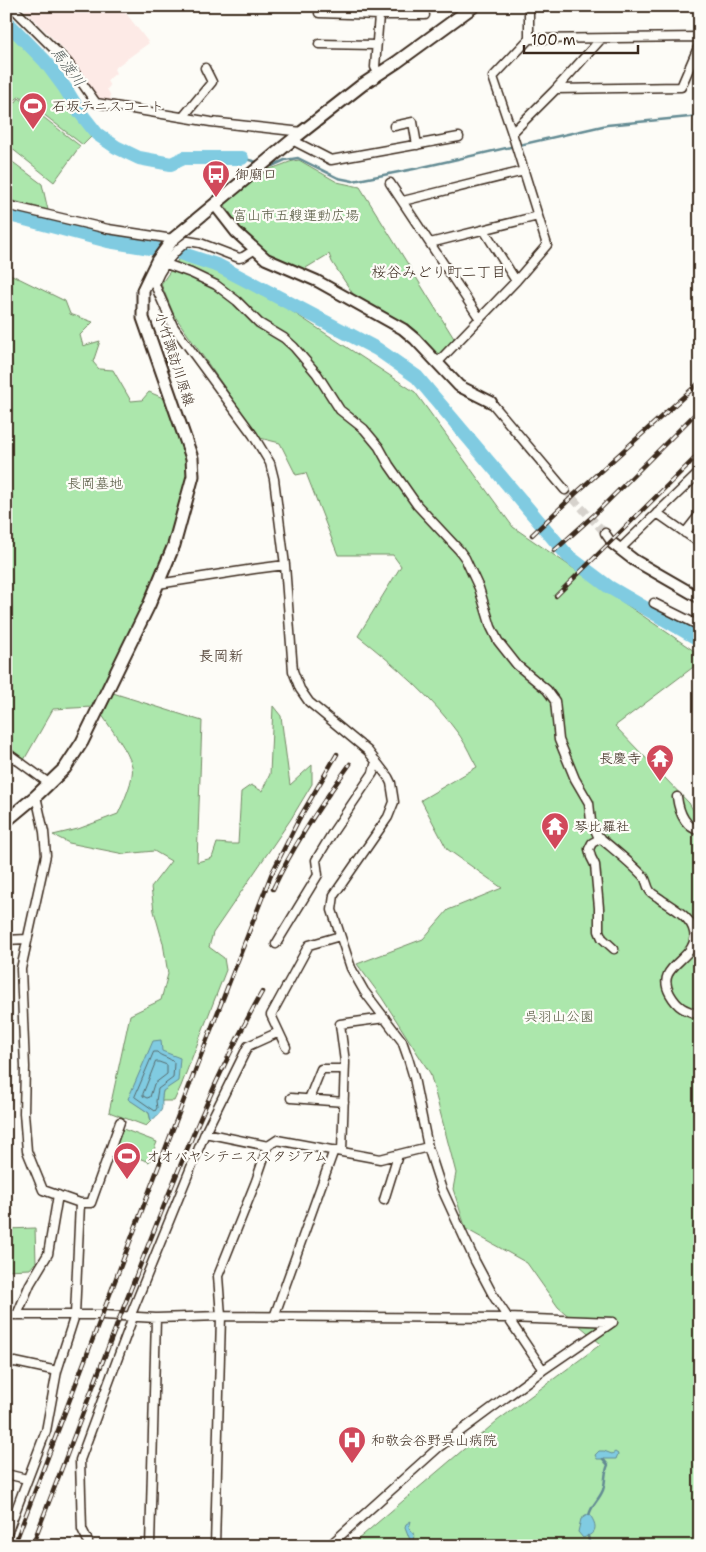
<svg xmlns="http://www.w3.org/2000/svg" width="706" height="1552" font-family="'Shantell Sans','Klee One',sans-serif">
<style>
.built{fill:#fdeae6}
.green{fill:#ace7ac;stroke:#748865}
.water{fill:#80cbe1;stroke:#648b93}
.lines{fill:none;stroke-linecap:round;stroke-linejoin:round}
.shore{stroke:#576a6c;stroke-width:1}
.stream{stroke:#648b93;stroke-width:2.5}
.river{stroke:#80cbe1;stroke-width:14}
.minor-tunnel{stroke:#d6d2cc;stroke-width:8;stroke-dasharray:8 4;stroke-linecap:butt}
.minor-casing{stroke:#3b2a1e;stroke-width:11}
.tertiary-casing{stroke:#3b2a1e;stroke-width:14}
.secondary-casing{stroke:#3b2a1e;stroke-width:15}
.minor{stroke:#fdfcf7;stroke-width:8}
.tertiary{stroke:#fdfcf7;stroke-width:10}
.secondary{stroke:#fdfcf7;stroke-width:11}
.rail-casing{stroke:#3b2a1e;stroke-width:4.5}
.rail{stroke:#fdfcf7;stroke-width:2.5;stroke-dasharray:8;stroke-linecap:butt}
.labels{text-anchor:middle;stroke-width:4.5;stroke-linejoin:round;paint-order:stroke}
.poi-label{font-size:14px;fill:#3b2a1e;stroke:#fdfcf7;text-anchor:start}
.park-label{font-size:14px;fill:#575942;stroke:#fdfcf7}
.street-label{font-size:14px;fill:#3b2a1e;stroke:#fdfcf7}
.water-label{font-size:15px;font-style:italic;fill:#505a58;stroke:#fdfcf7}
.neighbourhood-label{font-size:15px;fill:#3b2a1e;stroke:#fdfcf7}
</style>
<rect width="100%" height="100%" fill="#fdfcf7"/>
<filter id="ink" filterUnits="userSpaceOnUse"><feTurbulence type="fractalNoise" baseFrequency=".02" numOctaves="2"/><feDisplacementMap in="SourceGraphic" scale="10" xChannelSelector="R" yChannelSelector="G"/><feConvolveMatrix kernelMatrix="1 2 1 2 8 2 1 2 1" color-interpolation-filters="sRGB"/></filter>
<g filter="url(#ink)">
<path class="built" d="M21,6H122L125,12L149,43L120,64L114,69L116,73L107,81L110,86L107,89L110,94L112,108L92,97L85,77L64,50Z"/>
<path class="green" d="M6,27L38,58L93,135L83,145L20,96L6,107Z
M19,98L80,146L54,182L6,144V115Z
M6,157L42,184L48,210L6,199Z
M299,160L337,182L360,187L455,340L443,354H436L355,297L332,262L329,254L301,271L284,265L251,243L226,207L225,203L226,200L265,169C277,169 287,161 299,160Z
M180,257L221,269L273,299L415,392L513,527L700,655V662L615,726L689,803L700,822V1546H350L497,1421L601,1344L558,1307L527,1263L466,1229L453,1189L456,1173L430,1073L382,998L357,964L423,939L448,910L502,888L447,849L421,800L477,767C471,757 467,746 460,736C432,697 396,666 358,636L401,566L393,555H338L306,473L296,475L280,443L260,438L174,315L161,284Z
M6,272L65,301L70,314L93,322L80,335L83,346L100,341L93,362L99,369L113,370L131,401L142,400L149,392L168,400L193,476L148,594L93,707L53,709L24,760L6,748Z
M113,693L202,721L197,862L212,858L217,843L229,844H238L241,792L251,785L262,791L270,774L273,706L281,716L290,785L312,765V784L291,819L213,933L209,947L224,958L226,970L181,1086L174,1101H161L163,1091L142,1069L129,1099L149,1113L151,1121L146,1126L109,1112L130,1015L161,1000L168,974L163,943L154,911L151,887L171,861L154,851L124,854L69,843L53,835L78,829L118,814C123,803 135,778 132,766C128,750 111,729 102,715Z
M123,1129L157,1142L149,1162L115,1149Z
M35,1228L36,1262L30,1269L6,1270V1229Z"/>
<path class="water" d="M161,1040L162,1051L180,1058L178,1081L163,1091C159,1109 168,1107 151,1121L149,1113L128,1099L153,1041Z
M599,1451H604L612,1454L615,1452L618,1454L616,1459H597L595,1455Z
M587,1515H590C598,1527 597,1533 583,1538L578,1532L581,1519Z
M411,1521L409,1528C416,1534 414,1538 411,1546H408L410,1540L405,1527L406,1524Z"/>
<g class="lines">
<path class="shore" d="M154,1052H157C161,1057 170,1057 174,1063L173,1078L158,1089L156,1101L157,1108L155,1111L135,1097Z
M156,1062H159L167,1065V1074L154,1084L150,1097L147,1098L143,1096V1094Z"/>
<path class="stream" d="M242,158L260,163
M267,165L272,166L285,160L298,158L338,178L353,181L414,169L607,125L700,116
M589,1515C592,1504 599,1500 603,1490C606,1481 604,1473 608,1465L603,1459
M588,1536L590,1546"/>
<path class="river" d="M6,21L45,61L65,88L79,111L97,134L116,147L139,158L171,164L184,158H242
M6,214L108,241L180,253L219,266L377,349L417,377L568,556L609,587L700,640"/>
<path class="minor-tunnel" d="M565,490L605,533"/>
<g class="minor-casing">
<path id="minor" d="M11,6L68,63L96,103L211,122L302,132
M529,6V39L493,77L512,133L556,89L601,39
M319,13L379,15L375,67L379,74
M379,15H425
M529,39L700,37
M319,44L376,45
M556,89L681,87L700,43
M183,117L212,82L205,68
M394,126L413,122L417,145
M292,140L331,160L459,137
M390,183L480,319
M403,201L524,171
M6,205L108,229L173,239
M484,230L516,281
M430,243L538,216
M254,250L243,257L239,258L200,243L188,241C176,249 158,270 155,285L173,326L253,435L270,463L274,479L285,565L293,671L300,689L309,702L368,751L388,777L391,783L394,802L388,817L334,895L332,910L351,968L364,991L402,1041L408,1058L414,1078L428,1147L441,1187L475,1261L494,1297L543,1370
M166,264L191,273L216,285L237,301L259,323L284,338L294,347L317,374L340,410L364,429L379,447L389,465L417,505L459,550L465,558L479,588L491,627L498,641L517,665L547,690L555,701L559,740L575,779L589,803L591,821L598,836C613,849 630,862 644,877C647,881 647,887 650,891C652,894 657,896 659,898C671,907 691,916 694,932C700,960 653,964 670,994C678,1008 684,1010 700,1015
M438,362L516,281L547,245L512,133
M491,402L565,490
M657,513L700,543
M605,533L612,543
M685,533L700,514
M620,549L700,472
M158,584L254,569L285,565
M654,603L700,626
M6,752L50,784
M36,796L44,832L46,855L21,969L25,1067L24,1113L27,1151L43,1190L80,1203H91L120,1122
M677,797C679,812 685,827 700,831
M601,838L592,843L589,849L591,857L595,865L599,908V931L602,938L614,949
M6,940L27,939
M276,944L318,875L316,860L333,832L373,773L376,761
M286,1047L271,1015L309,945L340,936
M291,1098L344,1102
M309,1099L321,1069H344
M205,1133L248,1046L279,1032
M342,1151L345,1062L340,1024L385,1018
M384,1200L398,1155
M6,1315H103L156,1318L221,1316L508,1318L613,1322
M17,1315L30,1284L48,1254L58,1195
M130,1317L205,1133L268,1146
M274,1317L334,1150
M6,1363L15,1362L57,1371
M6,1474L27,1479
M6,1536L46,1431L57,1371L75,1315L80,1203
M88,1546V1541L82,1529L80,1460L133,1317
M150,1546L156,1318
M215,1546L221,1316L218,1276L256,1181L268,1146L277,1140L380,1159L428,1147
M329,1546L439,1447L543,1370L613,1322"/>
</g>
<g class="tertiary-casing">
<path id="tertiary" d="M215,205L236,232L266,259L317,281L403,329L415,339L459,386L491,402
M612,543L634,560L700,598"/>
</g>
<g class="secondary-casing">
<path id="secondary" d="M6,821L36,796L65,768L82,742L149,605L174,545L193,476L192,458L143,318V290L157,261L173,239L297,136L362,85L397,62L474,6"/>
</g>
<use href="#minor" class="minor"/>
<use href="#tertiary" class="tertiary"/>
<use href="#secondary" class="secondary"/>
<g class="rail-casing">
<path id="rail" d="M532,535L575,494L700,382
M554,551L594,515L700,409
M556,596L700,453
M273,889C294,844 321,804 350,764
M14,1546L198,1063L271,875L299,819L337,754
M32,1546C71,1445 109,1343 149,1243C183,1158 217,1072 262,992"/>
</g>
<use href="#rail" class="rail"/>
</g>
</g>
<defs>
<g id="stadium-pin" transform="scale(1.4375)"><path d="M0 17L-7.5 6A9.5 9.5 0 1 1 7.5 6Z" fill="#d1495b" stroke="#fdfcf7"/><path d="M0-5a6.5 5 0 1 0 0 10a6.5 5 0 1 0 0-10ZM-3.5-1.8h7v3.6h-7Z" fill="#fff"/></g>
<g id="bus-pin" transform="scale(1.4375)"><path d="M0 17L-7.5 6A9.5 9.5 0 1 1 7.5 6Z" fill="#d1495b" stroke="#fdfcf7"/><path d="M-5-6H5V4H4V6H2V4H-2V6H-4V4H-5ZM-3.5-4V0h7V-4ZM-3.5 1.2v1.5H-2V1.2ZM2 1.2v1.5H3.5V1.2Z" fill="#fff"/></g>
<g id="temple-pin" transform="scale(1.4375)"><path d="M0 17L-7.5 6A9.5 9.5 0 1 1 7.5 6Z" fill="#d1495b" stroke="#fdfcf7"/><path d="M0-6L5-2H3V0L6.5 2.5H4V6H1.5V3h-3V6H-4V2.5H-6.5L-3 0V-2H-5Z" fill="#fff"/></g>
<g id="hospital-pin" transform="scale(1.4375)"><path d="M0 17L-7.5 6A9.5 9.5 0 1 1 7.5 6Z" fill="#d1495b" stroke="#fdfcf7"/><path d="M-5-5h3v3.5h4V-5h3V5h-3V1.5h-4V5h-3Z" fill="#fff"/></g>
</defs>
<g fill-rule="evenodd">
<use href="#stadium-pin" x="33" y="106"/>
<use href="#bus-pin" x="216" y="174"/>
<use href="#temple-pin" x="660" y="758"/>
<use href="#temple-pin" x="555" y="826"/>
<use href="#stadium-pin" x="127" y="1156"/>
<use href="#hospital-pin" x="352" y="1440"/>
</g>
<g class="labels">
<g class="poi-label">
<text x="52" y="111">石坂テニスコート</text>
<text x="235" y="179">御廟口</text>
<text x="641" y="763" text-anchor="end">長慶寺</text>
<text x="574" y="831">琴比羅社</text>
<text x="146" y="1161">オオバヤシテニススタジアム</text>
<text x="371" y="1445">和敬会谷野呉山病院</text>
</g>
<g class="park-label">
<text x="296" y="220">富山市五艘運動広場</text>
<text x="95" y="488">長岡墓地</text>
<text x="559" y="1021">呉羽山公園</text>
</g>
<g class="street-label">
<text transform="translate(175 359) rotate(72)" y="5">小竹諏訪川原線</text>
</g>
<g class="water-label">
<text transform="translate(68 67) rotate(53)" y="5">馬渡川</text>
</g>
<g class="neighbourhood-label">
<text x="439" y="277">桜谷みどり町二丁目</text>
<text x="221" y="661">長岡新</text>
</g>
</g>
<rect width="706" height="1552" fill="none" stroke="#fdfcf7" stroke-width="25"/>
<rect x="12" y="12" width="681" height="1527" fill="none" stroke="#3b2a1e" stroke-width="2" filter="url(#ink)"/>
<path d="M524 45v8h114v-8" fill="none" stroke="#3b2a1e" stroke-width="2.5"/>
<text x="531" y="45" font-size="15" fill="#3b2a1e" stroke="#fdfcf7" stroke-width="4" paint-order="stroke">100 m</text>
</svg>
